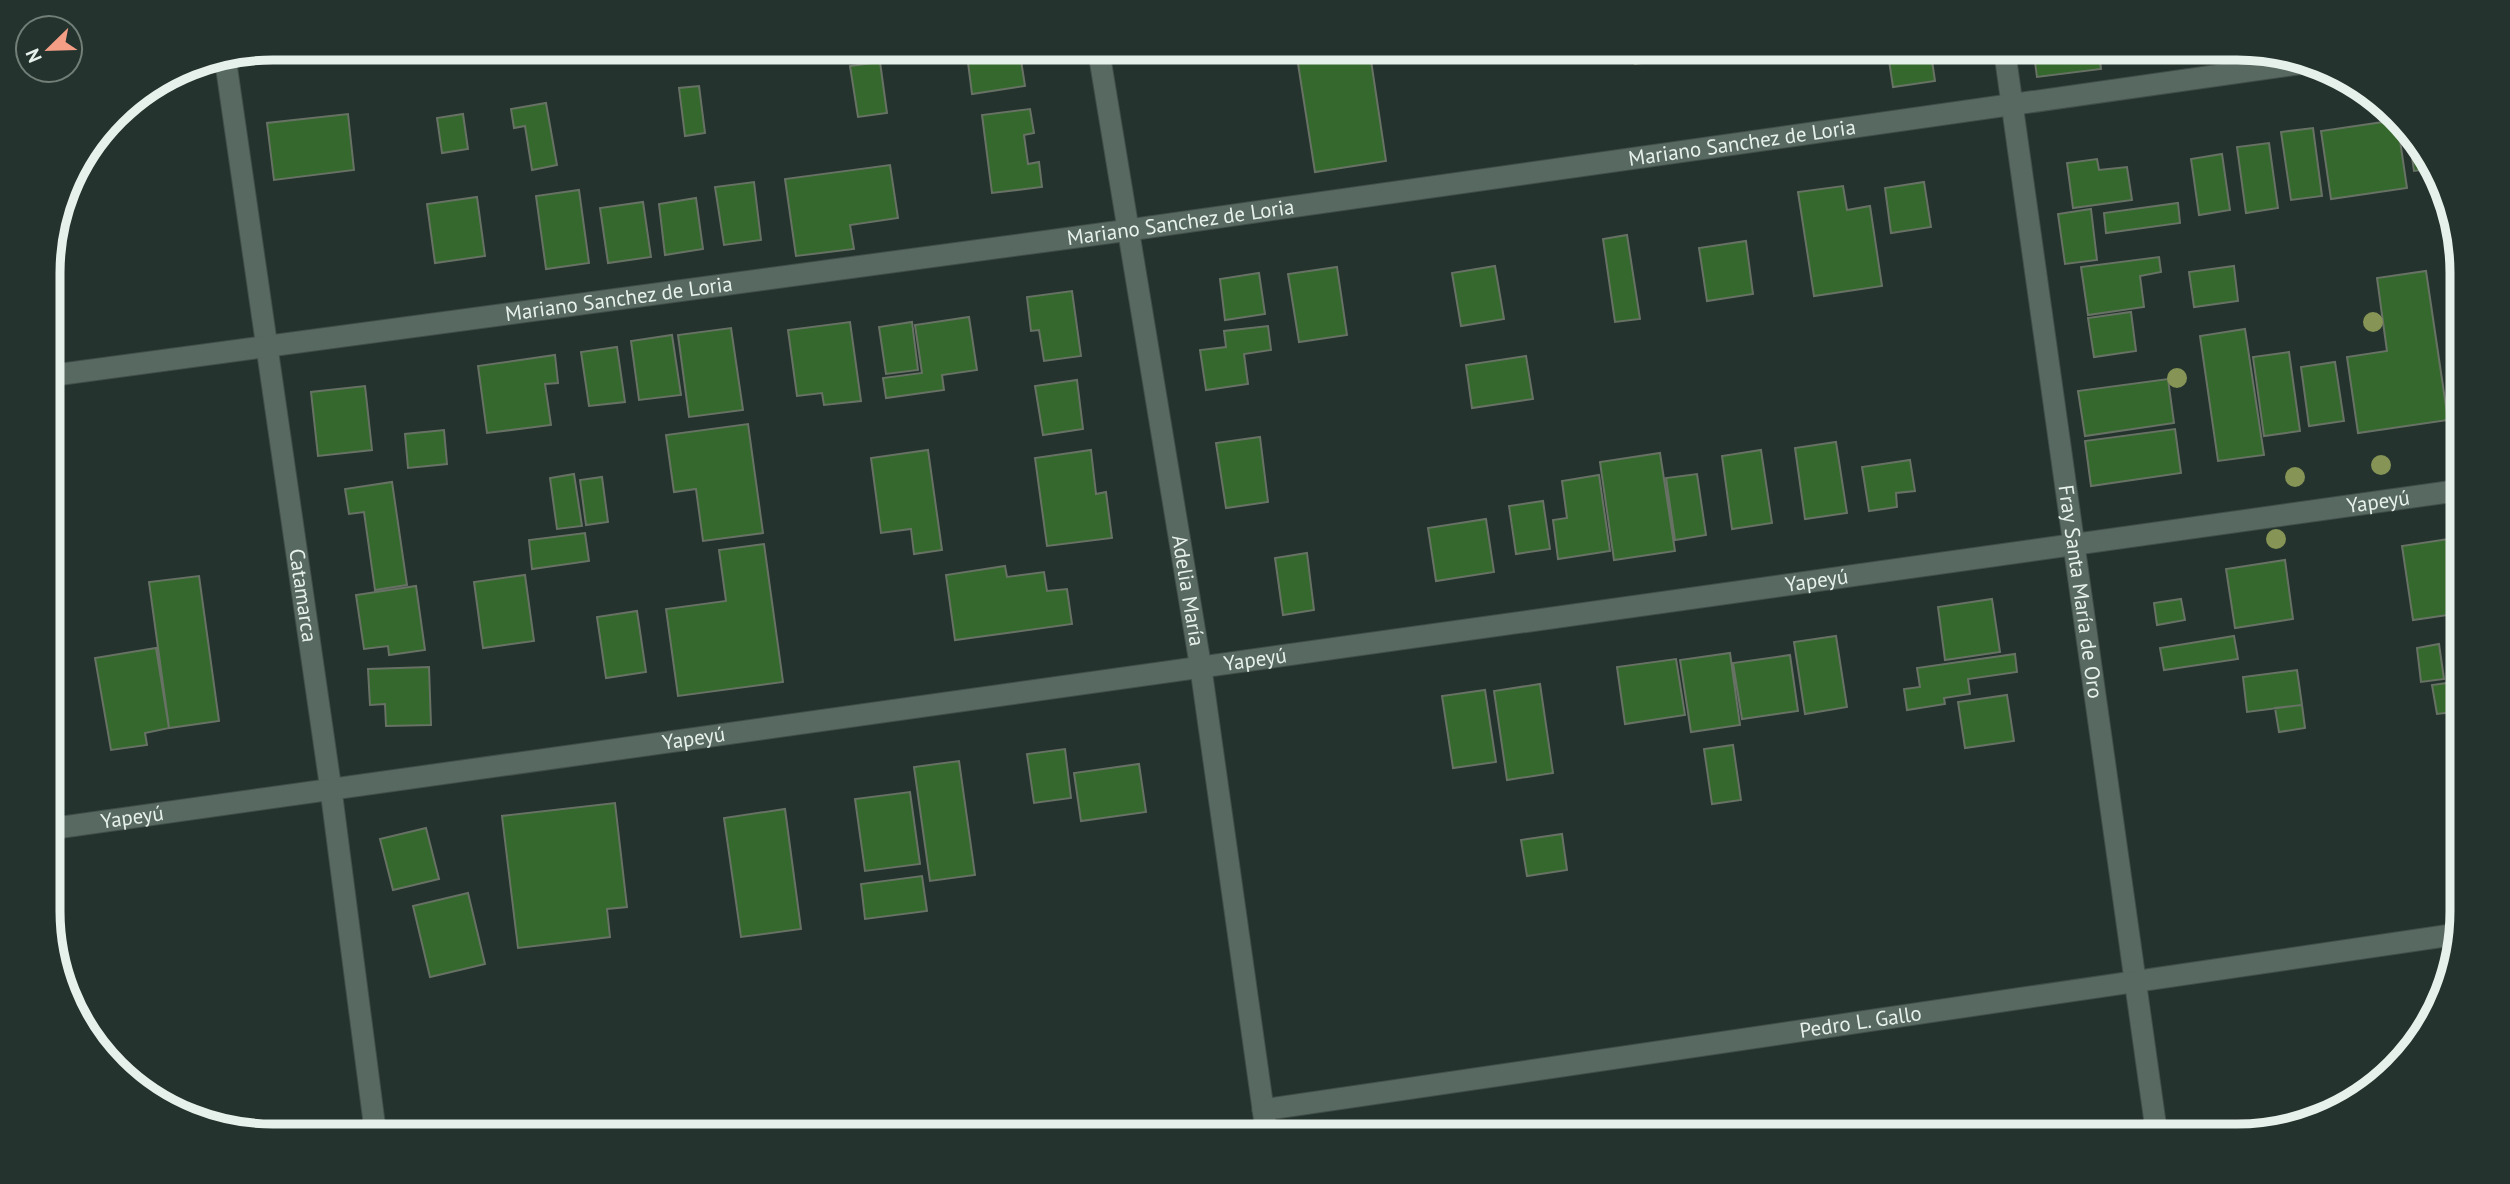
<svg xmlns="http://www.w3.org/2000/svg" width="2510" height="1184" font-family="'PT Sans',sans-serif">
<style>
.building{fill:#34682c;stroke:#677265;stroke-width:2}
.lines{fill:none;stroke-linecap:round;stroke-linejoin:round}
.street-casing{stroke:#414e49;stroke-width:23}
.street{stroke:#586961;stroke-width:21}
.tree{fill:#869455}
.labels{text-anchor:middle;stroke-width:6;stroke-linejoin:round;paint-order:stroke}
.street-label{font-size:21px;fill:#e7f1ec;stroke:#24332d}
.rim{fill:none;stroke:#e7f1ec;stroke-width:9}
</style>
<rect width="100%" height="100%" fill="#24332d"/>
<path class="building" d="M966,47H1010L1011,56L1020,54L1025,86L972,94Z
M1318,47H1369L1386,161L1315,172L1296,51Z
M1633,47H1655L1658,61L1635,64Z
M1668,47H1719V50L1669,57Z
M1887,47H1930L1935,81L1893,87Z
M2033,47H2098L2101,69L2037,77Z
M880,62L887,113L858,117L850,66Z
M699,86L705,133L685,136L679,88Z
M546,103L557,165L532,170L525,126L514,128L511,109Z
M1030,109L1034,133L1024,135L1028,164L1039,162L1042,187L992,193L982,115Z
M348,114L354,170L274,180L267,123Z
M463,114L468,149L442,153L437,118Z
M2397,120L2407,188L2331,199L2321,131Z
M2313,128L2322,196L2291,200L2281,132Z
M2408,129L2416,136L2430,169L2414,171Z
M2269,143L2278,208L2246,213L2237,147Z
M2222,154L2230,210L2199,215L2191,159Z
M2097,159L2099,170L2127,167L2132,200L2073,208L2067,163Z
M890,165L898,218L850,225L854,249L796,256L785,179Z
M754,182L761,240L724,245L715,187Z
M1924,182L1931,227L1891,233L1885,188Z
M1843,186L1847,210L1870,206L1882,286L1814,296L1798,192Z
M579,190L589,263L546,269L536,196Z
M477,197L485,256L435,263L427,204Z
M696,198L703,249L665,255L659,204Z
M643,202L651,257L608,263L600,208Z
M2178,203L2180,223L2106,233L2104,213Z
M2091,209L2097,260L2065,264L2058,214Z
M1627,235L1640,319L1615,322L1603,239Z
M1746,241L1753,294L1707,301L1699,248Z
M2159,257L2161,272L2140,276L2144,307L2088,315L2081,267Z
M1495,266L1504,319L1461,326L1452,273Z
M2234,266L2238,301L2194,307L2189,272Z
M1337,267L1347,335L1299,342L1288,274Z
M2426,271L2448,420L2358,433L2347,357L2387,351L2377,278Z
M1259,273L1265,314L1225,320L1220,279Z
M1072,291L1081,356L1044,361L1039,330L1031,331L1027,297Z
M2131,312L2136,351L2094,357L2088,318Z
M969,317L977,370L942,375L944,390L886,398L883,378L922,373L915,325Z
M850,322L861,401L824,405L822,393L797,396L788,330Z
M912,322L918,370L886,374L879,327Z
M1268,326L1271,350L1244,354L1248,384L1206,390L1200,350L1226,347L1224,331Z
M731,328L743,410L689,417L678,335Z
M2245,329L2264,455L2218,461L2200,336Z
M672,335L681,395L639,400L631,341Z
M617,347L625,402L589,406L581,352Z
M2289,352L2300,431L2264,436L2253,357Z
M555,355L558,383L545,384L551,425L487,433L478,366Z
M1526,356L1533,399L1472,408L1466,365Z
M2335,362L2344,421L2309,426L2301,367Z
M2168,379L2174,423L2085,436L2078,391Z
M1077,380L1083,429L1043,435L1035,386Z
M365,386L372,450L318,456L311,392Z
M748,424L763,533L703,541L696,489L674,492L666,435Z
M2175,429L2181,473L2091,486L2085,441Z
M444,430L447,464L408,468L405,434Z
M1260,437L1268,502L1226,508L1216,443Z
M1836,442L1847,513L1805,519L1795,448Z
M928,450L942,550L914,554L911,529L881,533L871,458Z
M1091,450L1096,494L1106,492L1112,538L1047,546L1035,458Z
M1761,450L1772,523L1732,529L1722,456Z
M1660,453L1675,551L1614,560L1600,462Z
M1910,460L1915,491L1896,493L1897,507L1869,511L1862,467Z
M574,474L582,526L557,529L550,478Z
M1697,474L1706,535L1675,540L1666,478Z
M1599,475L1610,551L1558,559L1553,520L1567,518L1562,481Z
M602,477L608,522L586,525L580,480Z
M392,482L407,585L375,590L364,512L349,514L345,489Z
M1543,501L1550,549L1516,554L1509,506Z
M1486,519L1494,572L1436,581L1428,528Z
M585,533L589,561L532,569L529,540Z
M2462,537V613L2413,620L2402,546Z
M764,544L783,682L678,696L666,609L726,601L719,550Z
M1307,553L1314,610L1283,615L1275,558Z
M2285,560L2293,619L2235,628L2226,569Z
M1005,566L1007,577L1044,572L1047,591L1067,589L1072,624L955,640L946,575Z
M525,575L534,641L483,648L474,582Z
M199,576L219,721L169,728L149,582Z
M416,586L425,650L389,655L388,646L364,649L356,595Z
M1992,599L2000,652L1945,660L1938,607Z
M2181,599L2185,620L2157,625L2154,603Z
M637,611L646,672L606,678L597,617Z
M1836,636L1847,707L1805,714L1794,642Z
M2234,636L2238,659L2164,670L2160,648Z
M2439,644L2444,679L2421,682L2417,648Z
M156,648L169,728L145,733L147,745L111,750L95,658Z
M1730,653L1740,725L1691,732L1680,660Z
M2015,654L2017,672L1968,679L1970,694L1944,698L1945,704L1907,710L1904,689L1920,687L1917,668Z
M1790,655L1798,711L1742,719L1733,663Z
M1676,659L1685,715L1625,724L1617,667Z
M429,667L431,725L386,726L385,704L370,705L368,669Z
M2297,670L2302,705L2247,712L2243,677Z
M2462,681V711L2437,714L2432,685Z
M1540,684L1553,773L1507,780L1494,691Z
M1485,690L1496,762L1453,768L1442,696Z
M2007,695L2014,741L1965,748L1958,702Z
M2302,705L2305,728L2279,732L2275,708Z
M49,721L53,751H49Z
M1733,745L1741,800L1712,804L1704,749Z
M1065,749L1071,798L1034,803L1027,754Z
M959,761L975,875L930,881L914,767Z
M1139,764L1146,812L1081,821L1074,773Z
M910,792L920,864L865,871L855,799Z
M615,803L627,907L607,909L610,937L518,948L502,816Z
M785,809L801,929L741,937L724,818Z
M426,828L439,879L393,890L380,839Z
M1562,834L1567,870L1527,876L1521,840Z
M922,876L927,911L865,919L861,884Z
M468,893L485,964L430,977L413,906Z"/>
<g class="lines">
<g class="street-casing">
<g id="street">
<path id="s1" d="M1098,47L1201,669L1267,1137"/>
<path id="s2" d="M2004,47L2157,1136"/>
<path id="s3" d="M225,57L331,790L376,1137"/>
<path id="s4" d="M48,376L1129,230L2312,62"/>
<path id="s5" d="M49,829L2462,490"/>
<path id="s6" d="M1263,1110L2458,934"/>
</g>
</g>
<use href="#street" class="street"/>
</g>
<g class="tree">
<circle cx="2373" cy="322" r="10"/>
<circle cx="2177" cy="378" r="10"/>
<circle cx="2381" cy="465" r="10"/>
<circle cx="2295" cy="477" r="10"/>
<circle cx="2276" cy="539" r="10"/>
</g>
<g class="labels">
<g class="street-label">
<text dy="7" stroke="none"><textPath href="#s4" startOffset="1710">Mariano Sanchez de Loria</textPath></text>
<text dy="7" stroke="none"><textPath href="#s4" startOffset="1143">Mariano Sanchez de Loria</textPath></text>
<text dy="7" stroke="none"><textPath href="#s4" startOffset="576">Mariano Sanchez de Loria</textPath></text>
<text dy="7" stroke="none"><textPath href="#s5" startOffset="2352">Yapeyú</textPath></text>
<text dy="7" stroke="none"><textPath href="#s5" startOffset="1785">Yapeyú</textPath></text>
<text dy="7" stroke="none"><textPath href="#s1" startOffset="551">Adelia María</textPath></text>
<text dy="7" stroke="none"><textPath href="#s2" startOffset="550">Fray Santa María de Oro</textPath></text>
<text dy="7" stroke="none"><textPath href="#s3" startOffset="544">Catamarca</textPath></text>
<text dy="7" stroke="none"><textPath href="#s5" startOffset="1218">Yapeyú</textPath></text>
<text dy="7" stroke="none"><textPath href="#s5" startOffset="651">Yapeyú</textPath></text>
<text dy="7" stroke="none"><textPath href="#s5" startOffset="84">Yapeyú</textPath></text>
<text dy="7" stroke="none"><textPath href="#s6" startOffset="604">Pedro L. Gallo</textPath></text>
</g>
</g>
<path d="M0 0H2510V1184H0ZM273 60H2237A213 213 0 0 1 2450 273V911A213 213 0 0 1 2237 1124H273A213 213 0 0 1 60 911V273A213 213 0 0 1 273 60Z" fill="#24332d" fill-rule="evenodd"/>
<path class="rim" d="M273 60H2237A213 213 0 0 1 2450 273V911A213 213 0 0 1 2237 1124H273A213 213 0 0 1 60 911V273A213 213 0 0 1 273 60Z"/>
<g transform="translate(49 49) rotate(247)"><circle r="33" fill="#24332d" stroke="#727f79" stroke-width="2"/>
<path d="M0-5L12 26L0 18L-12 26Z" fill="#f49e86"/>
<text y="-10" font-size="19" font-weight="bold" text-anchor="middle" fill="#e7f1ec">N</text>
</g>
</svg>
